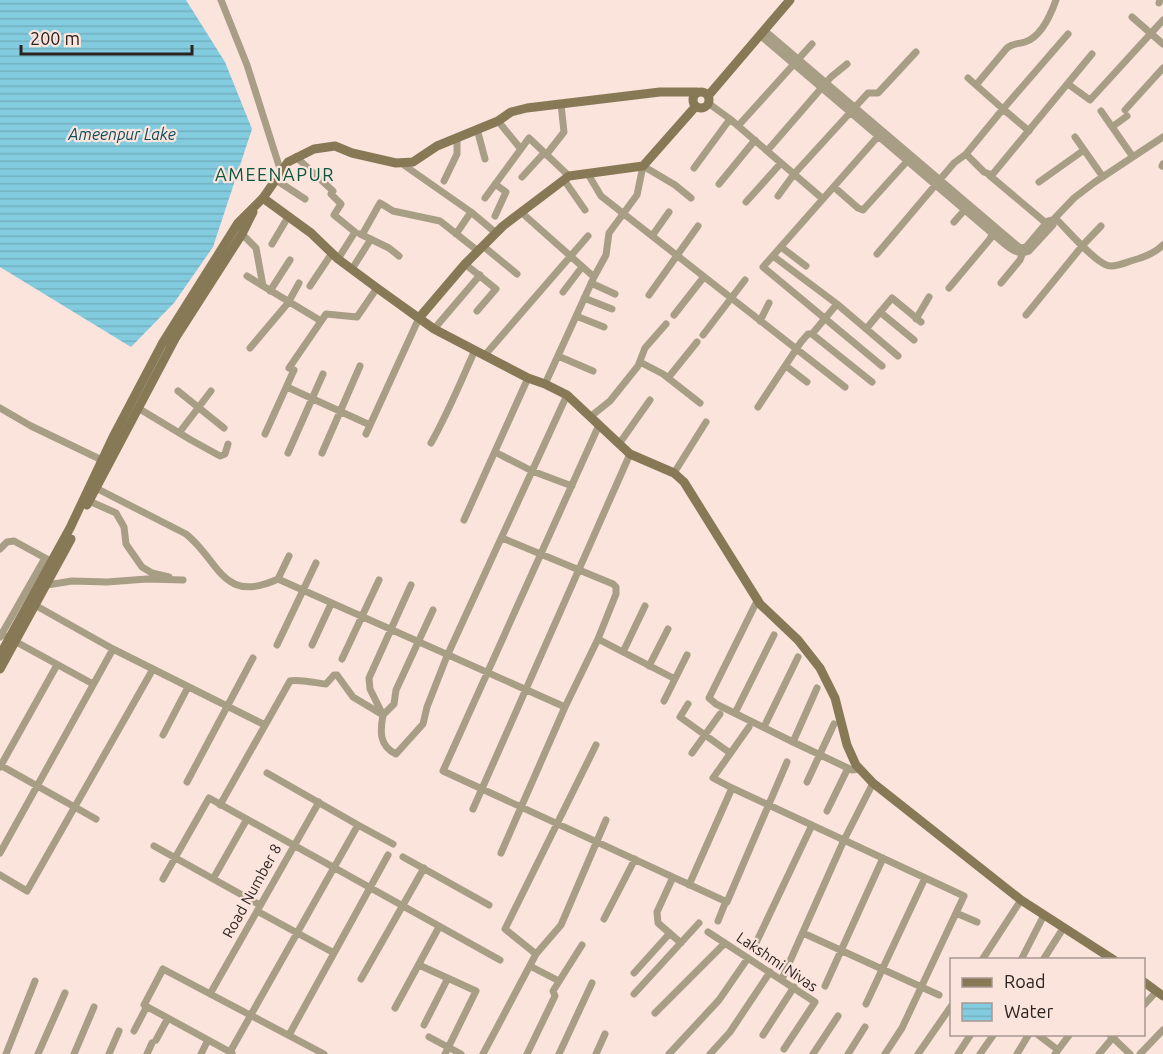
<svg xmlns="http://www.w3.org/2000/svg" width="1163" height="1054" font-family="Ubuntu,sans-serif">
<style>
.water{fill:url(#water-rules)}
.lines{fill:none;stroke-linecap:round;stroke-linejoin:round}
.street{stroke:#a89e86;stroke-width:7}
.secondary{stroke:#887956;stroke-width:9}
.labels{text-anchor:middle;stroke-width:4.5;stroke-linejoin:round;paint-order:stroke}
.street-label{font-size:15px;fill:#2b2320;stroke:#fbe4dc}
.water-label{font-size:16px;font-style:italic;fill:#0e4e5c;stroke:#fbe4dc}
.quarter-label{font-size:18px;letter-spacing:1.5px;fill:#08553d;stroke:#fbe4dc}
</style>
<defs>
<pattern id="water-rules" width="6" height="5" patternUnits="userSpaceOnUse" patternTransform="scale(1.5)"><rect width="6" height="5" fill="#83ccdf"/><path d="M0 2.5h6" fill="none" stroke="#71afbf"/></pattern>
</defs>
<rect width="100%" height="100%" fill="#fbe4dc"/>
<path class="water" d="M0,0H186L225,62L252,129L213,247L174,303L131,347L0,267Z"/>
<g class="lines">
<path class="street" d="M221,0L247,65L281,172
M1159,3L1160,0
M1132,17L1163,44
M765,31L1020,248L1026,247L1048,221L1053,220
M761,36L993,234C1003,242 1016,258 1029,251L1053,225V220L1074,198L1095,182L1163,137
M1068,84L1090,100L1163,20
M976,85L1007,48C1013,43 1019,44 1025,42C1041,37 1051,14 1056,0
M708,103L730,119L823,199
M1125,110L1163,68
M1101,111L1133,157
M498,121L520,148
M738,126L812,44
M1112,127L1127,116
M477,129L485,159
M1029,131L1003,109L1068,34
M881,133L763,267L882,366
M1075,137L1103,177
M767,151L831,77L847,64
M966,154L1003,109L968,78
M546,155L564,132L561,104
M296,157L333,191L331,194L341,204L334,215L355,232L338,259
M401,163L471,212L456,234
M1162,166L1163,164
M694,168L730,119
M588,174L601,196L845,387
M989,175L1046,223
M522,177L544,153
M276,180L305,199
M564,180L585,210
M444,181L457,154V138
M1039,182L1084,150
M719,184L755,140
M834,187L858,208L863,210L910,158
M778,196L794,174L868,93H878L916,52
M485,198L529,138L569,176
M746,202L781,163
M471,212L496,233
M522,213L594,277
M495,216L506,192L495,184
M1055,218C1066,228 1098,267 1111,266C1119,266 1127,262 1134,260C1145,257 1155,253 1163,245
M954,222L968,206
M242,234L256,248L263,286L321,321
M360,234L389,248L399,256
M362,235L380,203L393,211L440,221L478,251
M652,236L669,212
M272,244L288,217
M483,246L517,274
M781,247L806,266
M877,254L954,163L966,154L984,172L992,175L1092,54
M773,256L837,304L898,356
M465,264L496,289L477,311
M352,269L371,239
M247,276L263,286
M591,283L615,294
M1001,283L1020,260L1023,252
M310,286L332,253
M949,288L990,239L994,230
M270,291L290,260
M563,292L582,267
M649,295L698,226
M584,298L612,309
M880,312L914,340
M674,315L703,278
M1026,315L1083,245L1101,226
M576,316L604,327
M916,319L929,297
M760,321L769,303
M434,329L480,275
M866,329L892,298L921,322
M812,334L872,382
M703,335L745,280
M250,348L288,303L299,283
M485,355L588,236
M558,356L593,371
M640,362L663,374L700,403
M786,366L807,382
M289,368L326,314L357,317L377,288
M668,378L697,342
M545,384L594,277L606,255L609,233L637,195L643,166L675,185L691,198
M287,387L370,425
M178,391L224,428
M758,407L801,342L808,334H812L837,304
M0,408L31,426L106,462
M138,408L191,440L220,456L225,454L228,444
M590,417L610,401L638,366L645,348L666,324
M599,425L443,771L727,902L787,762
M179,433L211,391
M265,434L294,370
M366,434L419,318
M431,443C448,413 461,381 475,350
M619,444L650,400
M495,452L532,471L572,486
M288,453L323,374
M322,453L360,366
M674,473L706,422
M92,486L186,534C220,561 222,605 278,579L289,556
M89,501L116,513L124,527L126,544L142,567L152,573L169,577
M464,520L528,378
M502,538L613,584L616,587V594L598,639L675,679
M0,549L7,542L14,541L47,559
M278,579L565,707L501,853
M47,585L72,581L107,582L147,579L183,580
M758,599L709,698L716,704L793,742
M33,604L113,649L265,725
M433,610L396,690L394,704L383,715C380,731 379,746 396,754L423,724L427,707L447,656L567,395
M0,633L93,684
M0,637L45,558
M277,645L316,563
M312,645L331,604
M623,652L645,606
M342,659L379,580
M649,666L668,629
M817,688L793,742L852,770L860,769
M664,701L687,655
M688,704L680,717L730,753
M565,707L598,639
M735,713L774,635
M383,715L370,689L369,678L411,585
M764,727L798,657
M163,735L188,687
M692,753L720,714
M0,765L96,819
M0,767L57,665
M187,782L253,658
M807,782L834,724
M732,788L713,778L749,727
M220,805L290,681C298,679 316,683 326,684L334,675H337L353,697L383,715
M473,809L630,454
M827,811L848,768
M358,825L393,844
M154,846L260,905
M0,853L113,649
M403,857L489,905
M0,875L27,891L153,669
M673,877L657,912L658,923L681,943
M163,879L209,798L500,960
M213,879L247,819
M689,885L732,788L964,896L902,1028L885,1054
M257,911L334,953
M956,913L977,922
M604,919L635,859
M718,921L726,901
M708,932L815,1002L784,1049
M803,933L939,995
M755,945L812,825
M536,954L505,929L596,745
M982,960L1021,900
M1021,960L1044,915
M1043,960L1064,927
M419,965L476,991L445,1054
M530,966L559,981
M634,973L670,933
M361,979L424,868
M782,979L844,840L873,783
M825,986L883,858
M210,994L319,802
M634,994L699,923
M866,1004L925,878
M1144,1005L1156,992
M395,1008L439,927
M655,1013L725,943
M424,1025L448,978
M134,1031L147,1006
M1037,1034L1058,1050
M1109,1034L1130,1054
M289,1035L388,855
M763,1035L794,987
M429,1037L461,1054
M156,1040L168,1018
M230,1052L358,825L267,773
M232,1053L144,1005L163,969L324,1054
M6,1054L35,981
M38,1054L65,993
M74,1054L94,1007
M109,1054L119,1031
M147,1054L152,1043
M201,1054L208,1040
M483,1054L536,954L561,925L606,820
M527,1054L555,996L553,991L582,945
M559,1054L592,983
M596,1054L605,1034
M669,1054L719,1000L748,958
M710,1054L730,1032L770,972
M813,1054L838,1016
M848,1054L865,1027
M918,1054L952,1005
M958,1054L971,1034
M980,1054L994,1034
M1017,1054L1029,1034
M1055,1054L1070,1034
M1099,1054L1115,1035
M1140,1054L1163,1030"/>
<path class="secondary" d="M693 100a8 8 0 1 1 16 0a8 8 0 1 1-16 0Z
M708,96L790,0
M263,198L311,233L338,259L377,288L434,329L528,378L545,384L567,395L630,454L674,473L684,482L760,604L798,640L820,668L835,698L847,745L856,765L873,783L1021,900L1114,960
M419,318L465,264L503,226L569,176L643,166L696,106
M87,505L176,337L242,234L253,212
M0,655L70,528L114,435L162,344L238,223L263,198L288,162L314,149L335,146L352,153L396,163L413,162L437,146L498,121L511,112L527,108L660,92H697
M0,669L71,539
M1144,982L1163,996"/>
</g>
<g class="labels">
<g class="street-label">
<text transform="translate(252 891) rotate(-61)" y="5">Road Number 8</text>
<text transform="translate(777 962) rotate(34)" y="5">Lakshmi Nivas</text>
</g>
<g class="water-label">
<text x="122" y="140">Ameenpur Lake</text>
</g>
<g class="quarter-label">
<text x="275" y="181">AMEENAPUR</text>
</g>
</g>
<rect x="950" y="958" width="195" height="78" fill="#fbe4dc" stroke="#a89791" stroke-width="1.5"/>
<rect x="962" y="978" width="30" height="9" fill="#887956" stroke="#a89791" stroke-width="1.5"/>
<text x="1004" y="988" font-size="18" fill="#2b2320">Road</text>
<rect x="962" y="1003" width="30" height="18" fill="url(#water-rules)" stroke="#a89791" stroke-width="1.5"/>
<text x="1004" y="1018" font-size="18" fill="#2b2320">Water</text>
<path d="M21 45v9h171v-9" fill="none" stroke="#2b2320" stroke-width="3"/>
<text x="30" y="45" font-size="18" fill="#2b2320" stroke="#fbe4dc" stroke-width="4.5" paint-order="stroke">200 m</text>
</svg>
